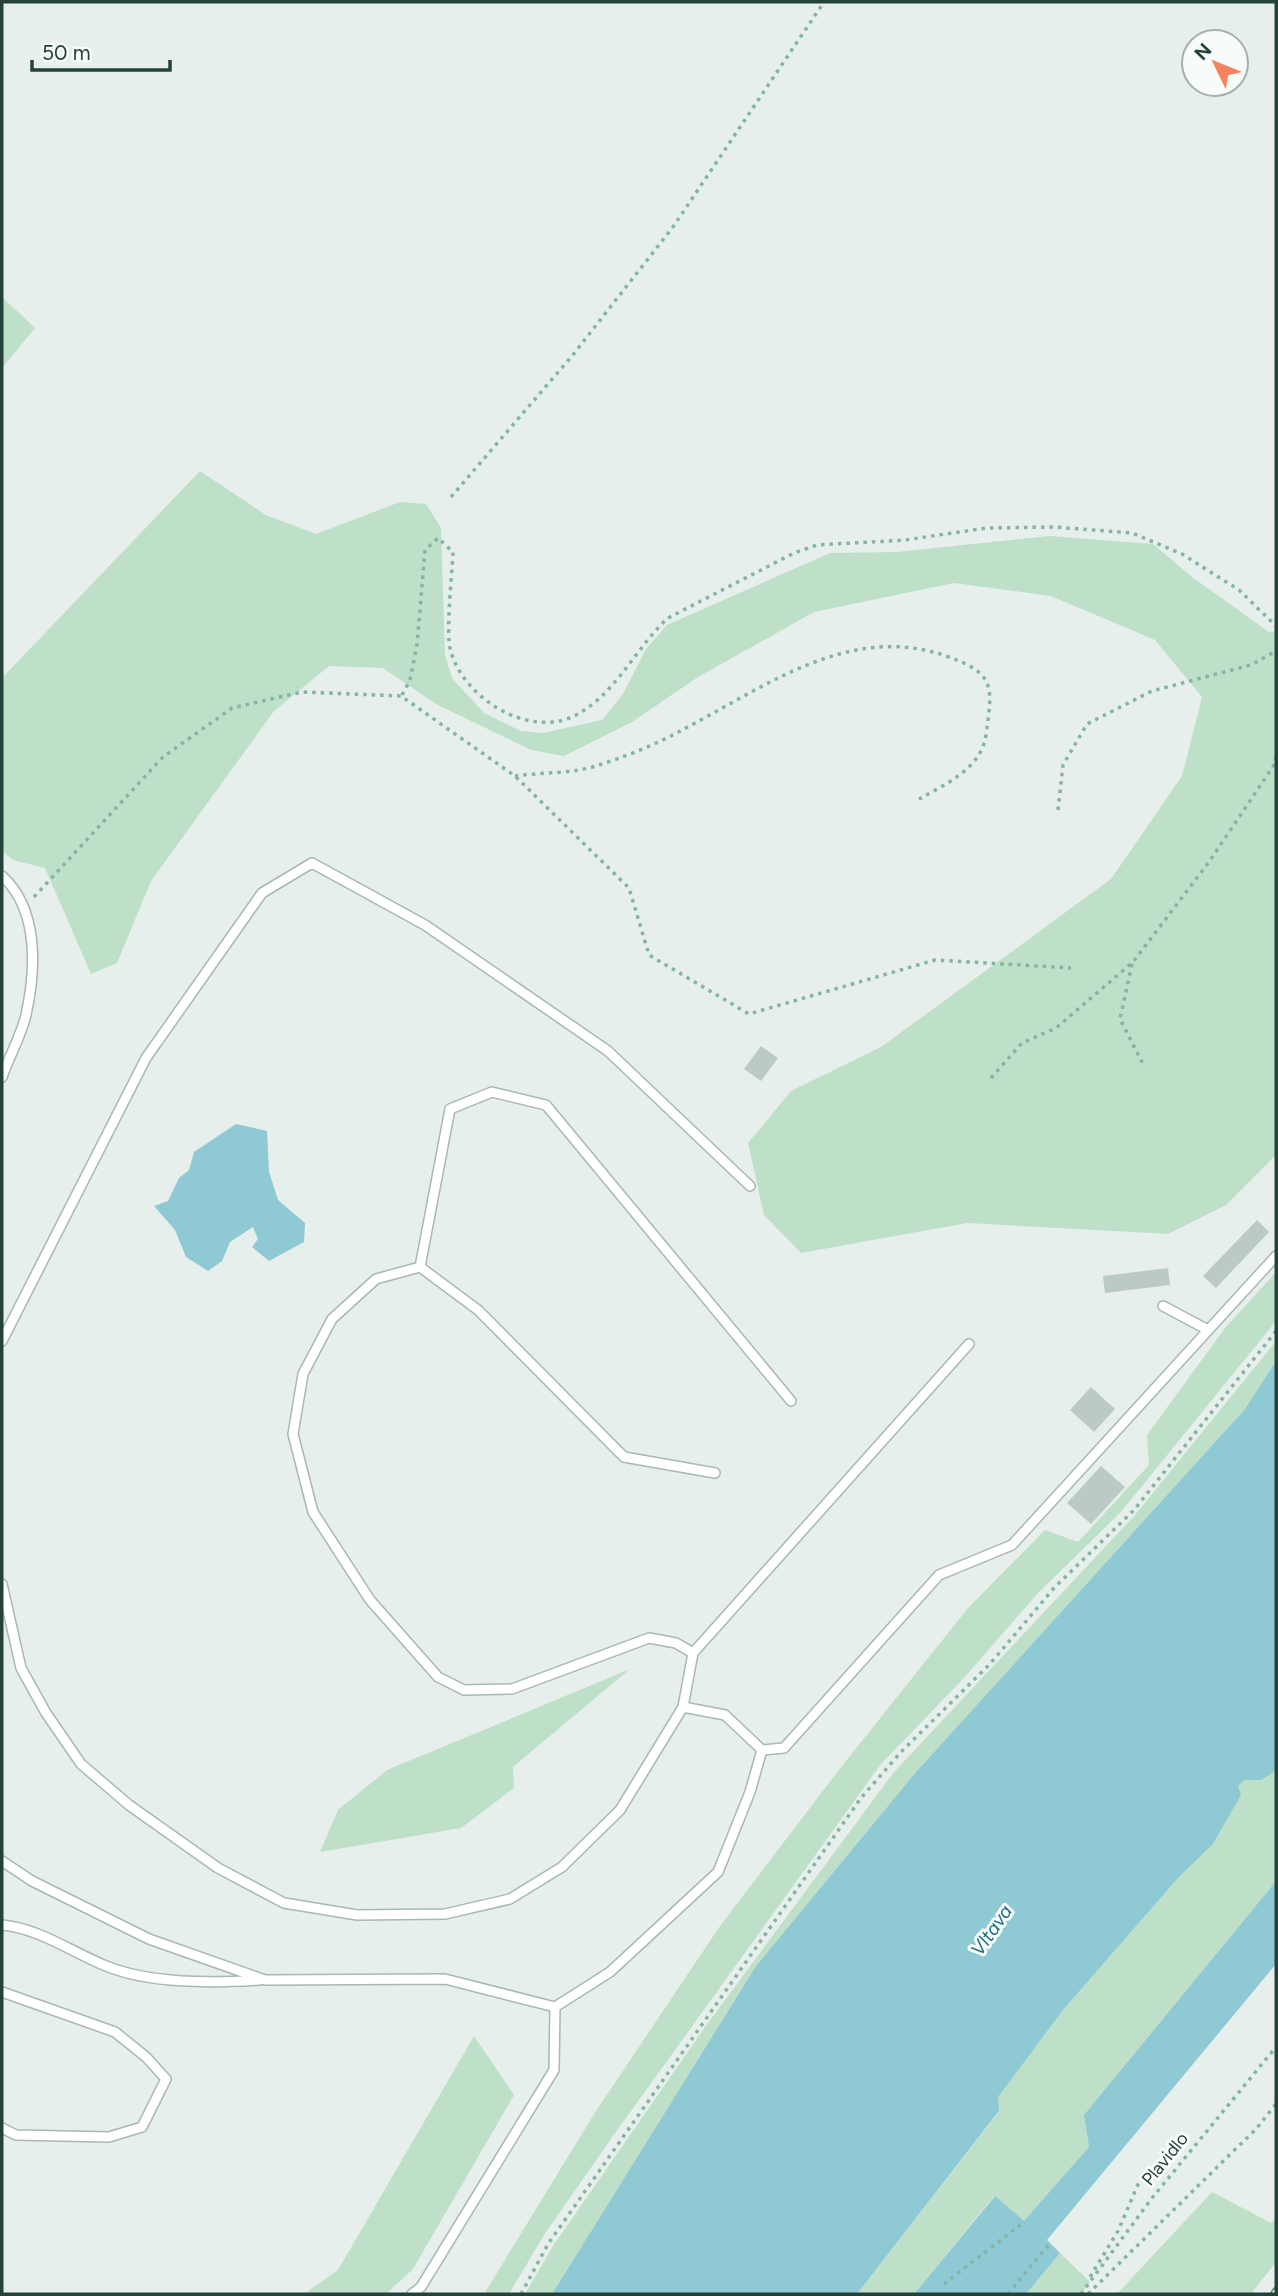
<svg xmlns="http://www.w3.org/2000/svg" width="1278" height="2296" font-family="Figtree,sans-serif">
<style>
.green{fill:#bfe0c8}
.water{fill:#8ec9d4}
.building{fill:#bbcac4}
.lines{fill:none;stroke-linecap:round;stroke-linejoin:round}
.lane-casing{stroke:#a8b8b2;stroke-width:12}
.path{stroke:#86b3a5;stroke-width:3.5;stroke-dasharray:3.5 5;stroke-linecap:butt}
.lane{stroke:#fff;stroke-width:9}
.rail-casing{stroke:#5f7d75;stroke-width:8}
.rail{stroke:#f7fbf9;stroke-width:5;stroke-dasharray:16;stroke-linecap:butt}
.labels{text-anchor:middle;stroke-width:6;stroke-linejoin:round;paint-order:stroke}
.street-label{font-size:18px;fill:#24423a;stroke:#f7fbf9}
.water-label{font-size:19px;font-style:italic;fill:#1c6f80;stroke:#f7fbf9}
</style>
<rect width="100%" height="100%" fill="#e6efeb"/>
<path class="green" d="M2,297L35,328L2,368Z
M200,471L266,515L316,534L400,502L426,504L441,528L445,655L452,678L484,713L521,731L543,733L602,720L623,694L646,649L667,625L830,553L897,552L1050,536L1153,544L1192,577L1251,619L1269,632L1276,631V1155L1226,1205L1168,1234L967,1223L801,1253L764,1215L748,1143L791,1091L881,1047L1111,879L1182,776L1202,697L1155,640L1051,596L954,583L814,612L698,677L632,722L564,756L531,750L436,704L383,668L329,666L274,711L151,881L117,963L91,974L45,868L13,860L2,851V678Z
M1276,1272V1321L1121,1512L1039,1592L964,1678L881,1764L613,2136L544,2235L509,2294H484L594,2114L720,1926L838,1771L968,1608L1045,1530L1078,1542L1149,1465L1147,1435L1225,1328Z
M1276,1341V1361L1245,1409L916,1772L756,1966L552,2294H525L553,2246L705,2027L894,1772L1135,1515Z
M630,1669L513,1767L514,1788L461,1828L320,1852L338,1810L387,1770Z
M1276,1770V1881L1084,2115L1089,2147L1024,2222L994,2196L914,2294H857L999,2112L997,2097L1063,2010L1179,1877L1213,1844L1238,1786L1245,1780Z
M474,2036L514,2095L413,2269L386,2294H304L338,2270Z
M1212,2192L1271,2223L1276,2218V2262L1251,2294H1117Z
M1060,2253L1090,2282L1081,2294H1026Z"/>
<path class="water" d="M236,1124L267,1131L269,1172L278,1200L305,1223L304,1242L269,1261L252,1247L258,1239L253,1227L230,1242L222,1261L208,1271L186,1257L175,1230L154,1206L168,1201L179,1178L189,1170L194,1152Z
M1276,1361V1770L1261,1780H1245L1238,1786L1241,1795L1213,1844L1179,1877L1063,2010L998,2097L999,2111L857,2294H552L756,1966L916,1772L1245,1409Z
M1276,1881V1964L1047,2240L1060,2253L1026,2294H914L995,2196L1024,2221L1089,2147L1084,2115Z"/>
<path class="building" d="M761,1046L778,1058L761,1081L744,1069Z
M1257,1220L1269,1232L1216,1288L1203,1276Z
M1168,1268L1170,1285L1105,1293L1103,1276Z
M1091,1387L1115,1409L1094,1432L1070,1410Z
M1101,1466L1125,1487L1091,1524L1067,1503Z"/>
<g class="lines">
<g class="lane-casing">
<path id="lane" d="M2,876C39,909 36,970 26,1015C21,1036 9,1057 2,1077
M420,1267L450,1109L492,1092L546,1105L791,1401
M1163,1306L1208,1330
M2,1341L146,1058L262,893L312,863L425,925L608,1051L750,1186
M2,1584L21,1668L46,1713L81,1764L129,1805L218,1868L284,1903L357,1915L445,1914L510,1899L562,1867L620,1810L683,1707L693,1653L969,1344
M693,1653L676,1643L649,1638L512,1689L464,1690L438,1677L370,1600L313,1512L293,1434L303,1374L332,1319L376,1279L420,1267L478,1310L624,1457L715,1473
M762,1750L784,1748L939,1575L1012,1545L1276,1256
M2,1861L32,1881L149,1939L265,1980L445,1979L555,2007L610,1972L718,1872L750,1792L762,1750L725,1715L683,1707
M2,1925C38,1928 72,1952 106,1966C151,1984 211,1983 259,1980
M2,1992L115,2032L146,2057L166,2079L142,2127L109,2137L16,2135L2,2128
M412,2294L421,2287L554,2070L555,2007"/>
</g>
<path class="path" d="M451,497L572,356L673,227L824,2
M402,695L410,680L417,645L425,550L438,538L453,552C452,574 446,630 450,648C461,697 529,740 576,715C616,694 636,647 668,618L794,553L817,545L905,540L986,528L1055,527L1132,533L1182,554L1239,590L1276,626
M515,776C542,772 574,774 599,765C627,756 657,744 682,730C765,687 851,621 949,657C997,674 992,689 986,735C981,770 943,785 916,801
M1058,810L1063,765L1087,724L1152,691L1251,665L1276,651
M34,897L163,757L232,708L302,692L401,696L515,776L629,888L649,955L749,1014L935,960L1071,968
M1132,964L1120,1019L1144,1066
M991,1078L1022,1043L1056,1028L1133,962L1209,862L1274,765L1276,756
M1090,2277L1118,2231L1139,2182
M944,2284L1024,2222
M521,2294L548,2244L861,1798L901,1752L990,1664L1054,1588L1134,1510L1276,1331
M1008,2294L1050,2243
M1081,2294L1152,2198L1276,2047
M1088,2294L1256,2129L1276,2104"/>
<use href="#lane" class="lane"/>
<g class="rail-casing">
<path id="rail" d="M1274,2294L1276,2291"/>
</g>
<use href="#rail" class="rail"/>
</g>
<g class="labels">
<g class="street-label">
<text transform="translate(1165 2159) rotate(-51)" y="6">Plavidlo</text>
</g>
<g class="water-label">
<text transform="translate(991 1930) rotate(-55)" y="7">Vltava</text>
</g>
</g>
<rect width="1278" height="2296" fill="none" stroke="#24423a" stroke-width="7"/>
<g transform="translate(1215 63) rotate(313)"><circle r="33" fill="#f7fbf9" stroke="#a3b1ad" stroke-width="2"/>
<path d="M0-5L12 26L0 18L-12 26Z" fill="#f4845f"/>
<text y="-10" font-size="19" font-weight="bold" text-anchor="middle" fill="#24423a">N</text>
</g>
<path d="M32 60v10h138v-10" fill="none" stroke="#24423a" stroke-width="3.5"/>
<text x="42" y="60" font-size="21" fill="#24423a" stroke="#f7fbf9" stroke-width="5" paint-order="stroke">50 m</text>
</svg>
